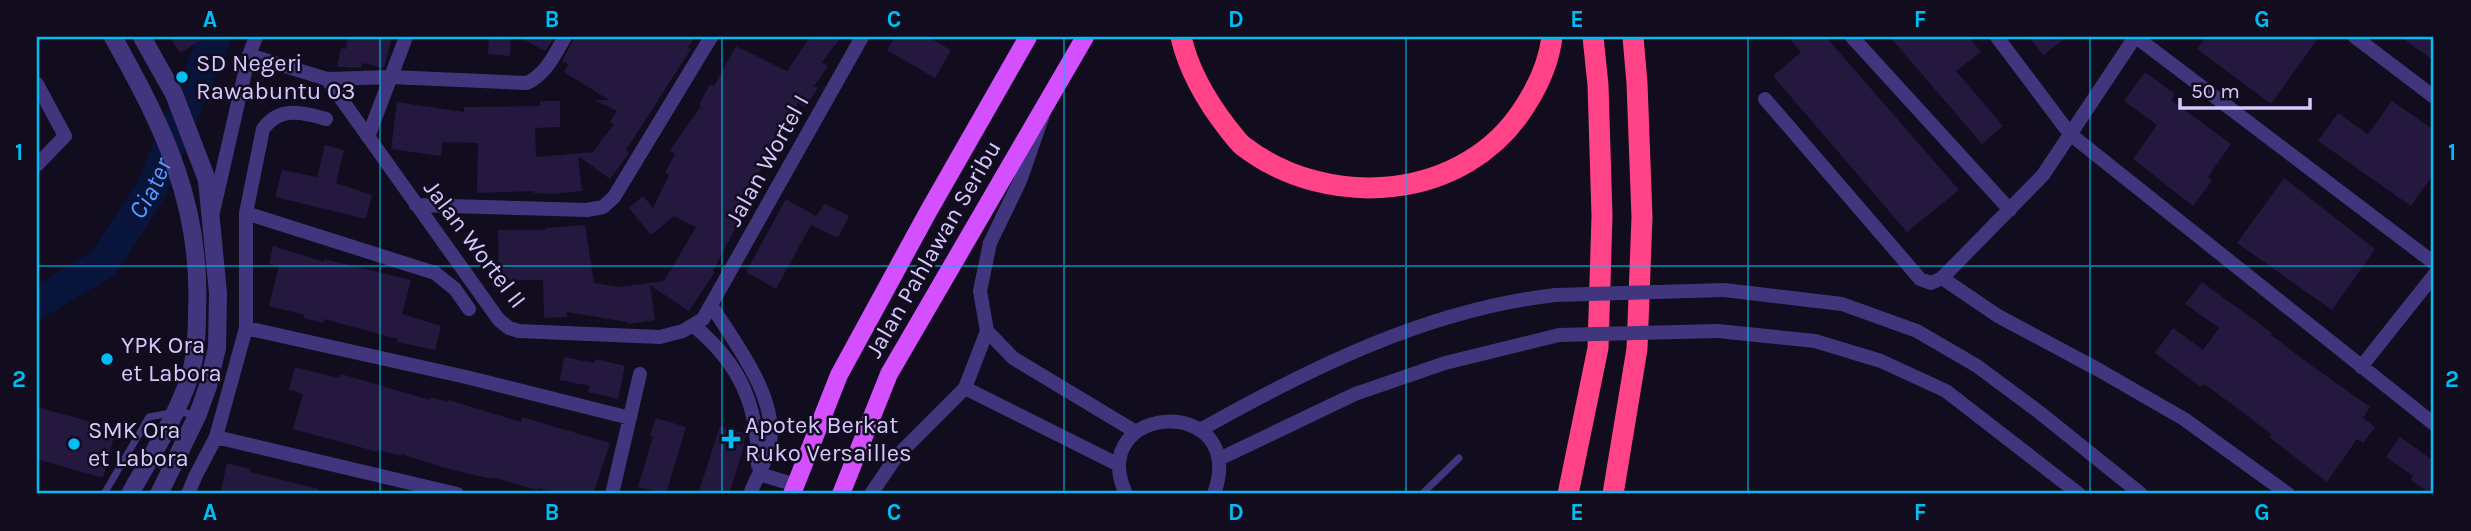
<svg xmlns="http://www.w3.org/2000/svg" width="2471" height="531" font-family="Karla,sans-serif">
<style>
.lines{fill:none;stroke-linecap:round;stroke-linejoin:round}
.river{stroke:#08143a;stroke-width:32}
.building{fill:#24183f}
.service{stroke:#41367d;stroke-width:7}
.minor{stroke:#41367d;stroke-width:14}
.tertiary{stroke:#41367d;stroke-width:18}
.primary{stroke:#d34fff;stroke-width:18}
.motorway{stroke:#ff4386;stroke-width:21}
.minor-bridge{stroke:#41367d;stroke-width:14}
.grid{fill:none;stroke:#00bdf3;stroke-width:2;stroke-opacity:0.55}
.poi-dot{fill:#00bdf3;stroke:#110c1e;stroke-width:2.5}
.labels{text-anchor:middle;stroke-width:5;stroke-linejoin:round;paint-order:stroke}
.poi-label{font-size:24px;fill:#d5c8ff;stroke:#110c1e;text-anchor:start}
.street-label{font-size:24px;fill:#d5c8ff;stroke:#110c1e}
.water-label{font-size:26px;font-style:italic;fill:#569cff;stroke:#110c1e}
.neatline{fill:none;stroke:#00bdf3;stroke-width:2.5}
.grid-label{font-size:23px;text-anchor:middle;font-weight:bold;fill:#00bdf3}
</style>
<rect width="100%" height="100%" fill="#110c1e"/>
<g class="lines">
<path class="river" id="s1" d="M37,303L104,263L151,190L215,37"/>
</g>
<path class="building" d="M170,37H206L180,53Z
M348,37H392L384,68L362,63L361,68L337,67L341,48L346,49Z
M489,37H511L510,56L488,54Z
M519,37H554L545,51Z
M575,37H695L688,47L691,49L626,150L629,153L610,179L578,156L582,191L552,194L534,193V191L477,193L478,143L443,142L441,156L391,149L397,102L464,112V107L540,106V101H560V127L535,128L536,157L561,155V157L562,155L593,152L614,124L610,122L617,111L595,100H609L564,72L569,64L562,61Z
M810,37H841L822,62L828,66L814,86L818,88L805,107L798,103L787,127L784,126L767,149L771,152L743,200L753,207L735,229L713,271L715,272L689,311L650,285L655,320L628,324L627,322L567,312V317L544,318L543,280H499L498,230H546V228L585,225L594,283L620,287L664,281L696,227L674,216L651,235L629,208L643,196L653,208L669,175L665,173L675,154L670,150L701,106L699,105L710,84L714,86L736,46L787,71Z
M895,37H928L951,50L935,78L887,50Z
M1788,37H1826L1959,190L1907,232L1773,76L1801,52Z
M1890,37H1969L1981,52L1956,71L2003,126L1982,144Z
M2029,37H2067L2043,55Z
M2206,37H2319L2271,104L2197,49Z
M2401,37H2434V61Z
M2145,72L2175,94L2171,100L2231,144L2208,177L2212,180L2193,206L2133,159L2157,125L2124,101Z
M2392,101L2434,130V173L2411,206L2318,141L2338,113L2368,134Z
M325,145L344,150L336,183L372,195L366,219L275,197L282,170L317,177Z
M2284,178L2375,249L2332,310L2237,243Z
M786,199L816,216L825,204L849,216L838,238L811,225L776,289L746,272Z
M273,246L324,262V259L411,280L402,314L441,326L435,350L397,342L398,339L324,319L323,323L304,318V315L269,306L279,266L269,264Z
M2202,282L2272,333L2271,335L2312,366L2370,407L2363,418L2375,427L2363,443L2357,439L2327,482L2269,437L2271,434L2240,410L2204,384L2201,387L2155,353L2173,328L2203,350L2219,328L2185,304Z
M564,357L594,363L595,359L625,366L618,399L588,392L590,386L560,380Z
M295,367L339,378L341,374L430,400V397L448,402L449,400L521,422L522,417L610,443L593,494H559L538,488L537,490L492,477V479L445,468L401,454V456L379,450L378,452L293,429L303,394L289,389Z
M37,407L116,429L103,478L37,459Z
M656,418L686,427L666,494L638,487L653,437L650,436Z
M720,426L746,434L742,453L729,494H698Z
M2400,437L2434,461V494H2430L2411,480L2413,476L2386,457Z
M227,463L250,469V472L319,489L318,494H220Z"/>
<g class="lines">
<path class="service" d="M104,494L149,417L176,412L195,414
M1422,494L1459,458"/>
<path class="minor" d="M1852,37L2010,210
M1997,37L2070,134L2434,424
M2136,37L2434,263
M2355,37L2434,97
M249,55L327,79L499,320L509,328L519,331L660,337L683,331L703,319L862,37
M327,79L391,77L527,83C547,73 554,55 565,37
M37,84L65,136L37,165
M1765,99L1920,279L1931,283L1942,278L1998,316L2099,370L2184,419L2288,494
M368,137L406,37
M416,205L587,210L603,207L614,197L711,37
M213,212L249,55L256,37
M246,213L435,273L455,289L469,309
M1942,278L2043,175L2135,37
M1724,290L1842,304L1917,331L1977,366L2039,412L2141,494
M711,305C735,343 781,401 769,448C765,464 756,479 750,494
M694,326C740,364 758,405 758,465
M246,328L466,377L630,418
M987,331L1013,358L1136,432
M1718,331L1815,341L1881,361L1946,391L2079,494
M2361,367L2434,275
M965,388L1119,465
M1200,430C1310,368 1429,309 1556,295
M216,437L457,494
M1219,459L1355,394L1445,363L1559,335
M759,474L796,485
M188,494L195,477L216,437L246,328V213L263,129C279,106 303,112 326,119
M612,494L640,374
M871,494L896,457L965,388L987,331L980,291L990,243L1020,181L1042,118
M1126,494C1084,402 1250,393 1214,494"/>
<path class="tertiary" d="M113,37C164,128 202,205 197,312C197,333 196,356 190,376C176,418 151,456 130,494
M142,37L174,94L207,180L218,293L217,348L208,386L198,414L159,494"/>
<path class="primary" d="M792,494L839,375L928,212L1028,37
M841,494L889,374L1085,37"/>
<path class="motorway" d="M1181,37C1189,72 1207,102 1229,130C1234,136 1238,142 1243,146C1329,212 1466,201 1525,106C1538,86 1549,61 1552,37
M1568,494L1598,348L1602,216L1598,85L1593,37
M1613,494L1637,349L1642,217L1637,83L1633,37"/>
<path class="minor-bridge" d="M1556,295L1724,290
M1559,335L1718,331"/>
</g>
<path class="grid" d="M380,37V494M722,37V494M1064,37V494M1406,37V494M1748,37V494M2090,37V494M37,266H2434"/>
<g class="poi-dot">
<circle cx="182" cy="77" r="7"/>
<circle cx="107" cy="359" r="7"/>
<path d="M727.5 428.5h7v7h7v7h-7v7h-7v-7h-7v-7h7z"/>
<circle cx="74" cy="444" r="7"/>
</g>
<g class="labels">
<g class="poi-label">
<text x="196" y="71">SD Negeri<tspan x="196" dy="28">Rawabuntu 03</tspan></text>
<text x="121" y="353">YPK Ora<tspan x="121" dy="28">et Labora</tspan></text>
<text x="745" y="433">Apotek Berkat<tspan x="745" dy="28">Ruko Versailles</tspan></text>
<text x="88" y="438">SMK Ora<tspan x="88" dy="28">et Labora</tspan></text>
</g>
<g class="street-label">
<text transform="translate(767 160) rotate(-61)" y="8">Jalan Wortel I</text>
<text transform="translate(475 244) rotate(53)" y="8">Jalan Wortel II</text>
<text transform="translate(933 249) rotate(-60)" y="8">Jalan Pahlawan Seribu</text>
</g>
<g class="water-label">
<text dy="9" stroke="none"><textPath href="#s1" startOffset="166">Ciater</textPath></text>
</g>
</g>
<rect width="2471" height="531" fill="none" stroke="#110c1e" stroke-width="77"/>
<path d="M2180 98v10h130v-10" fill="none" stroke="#d5c8ff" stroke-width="3.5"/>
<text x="2191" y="98" font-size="21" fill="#d5c8ff" stroke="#110c1e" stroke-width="5" paint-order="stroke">50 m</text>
<rect x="38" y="38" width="2394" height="454" class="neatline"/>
<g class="grid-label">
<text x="210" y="27">A</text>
<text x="552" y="27">B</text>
<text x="894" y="27">C</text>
<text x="1236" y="27">D</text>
<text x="1577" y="27">E</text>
<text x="1920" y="27">F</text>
<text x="2262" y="27">G</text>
<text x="19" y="160">1</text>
<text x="2452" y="160">1</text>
<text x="19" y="387">2</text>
<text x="2452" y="387">2</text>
<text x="210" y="520">A</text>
<text x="552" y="520">B</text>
<text x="894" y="520">C</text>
<text x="1236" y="520">D</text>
<text x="1577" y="520">E</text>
<text x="1920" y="520">F</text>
<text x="2262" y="520">G</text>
</g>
</svg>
